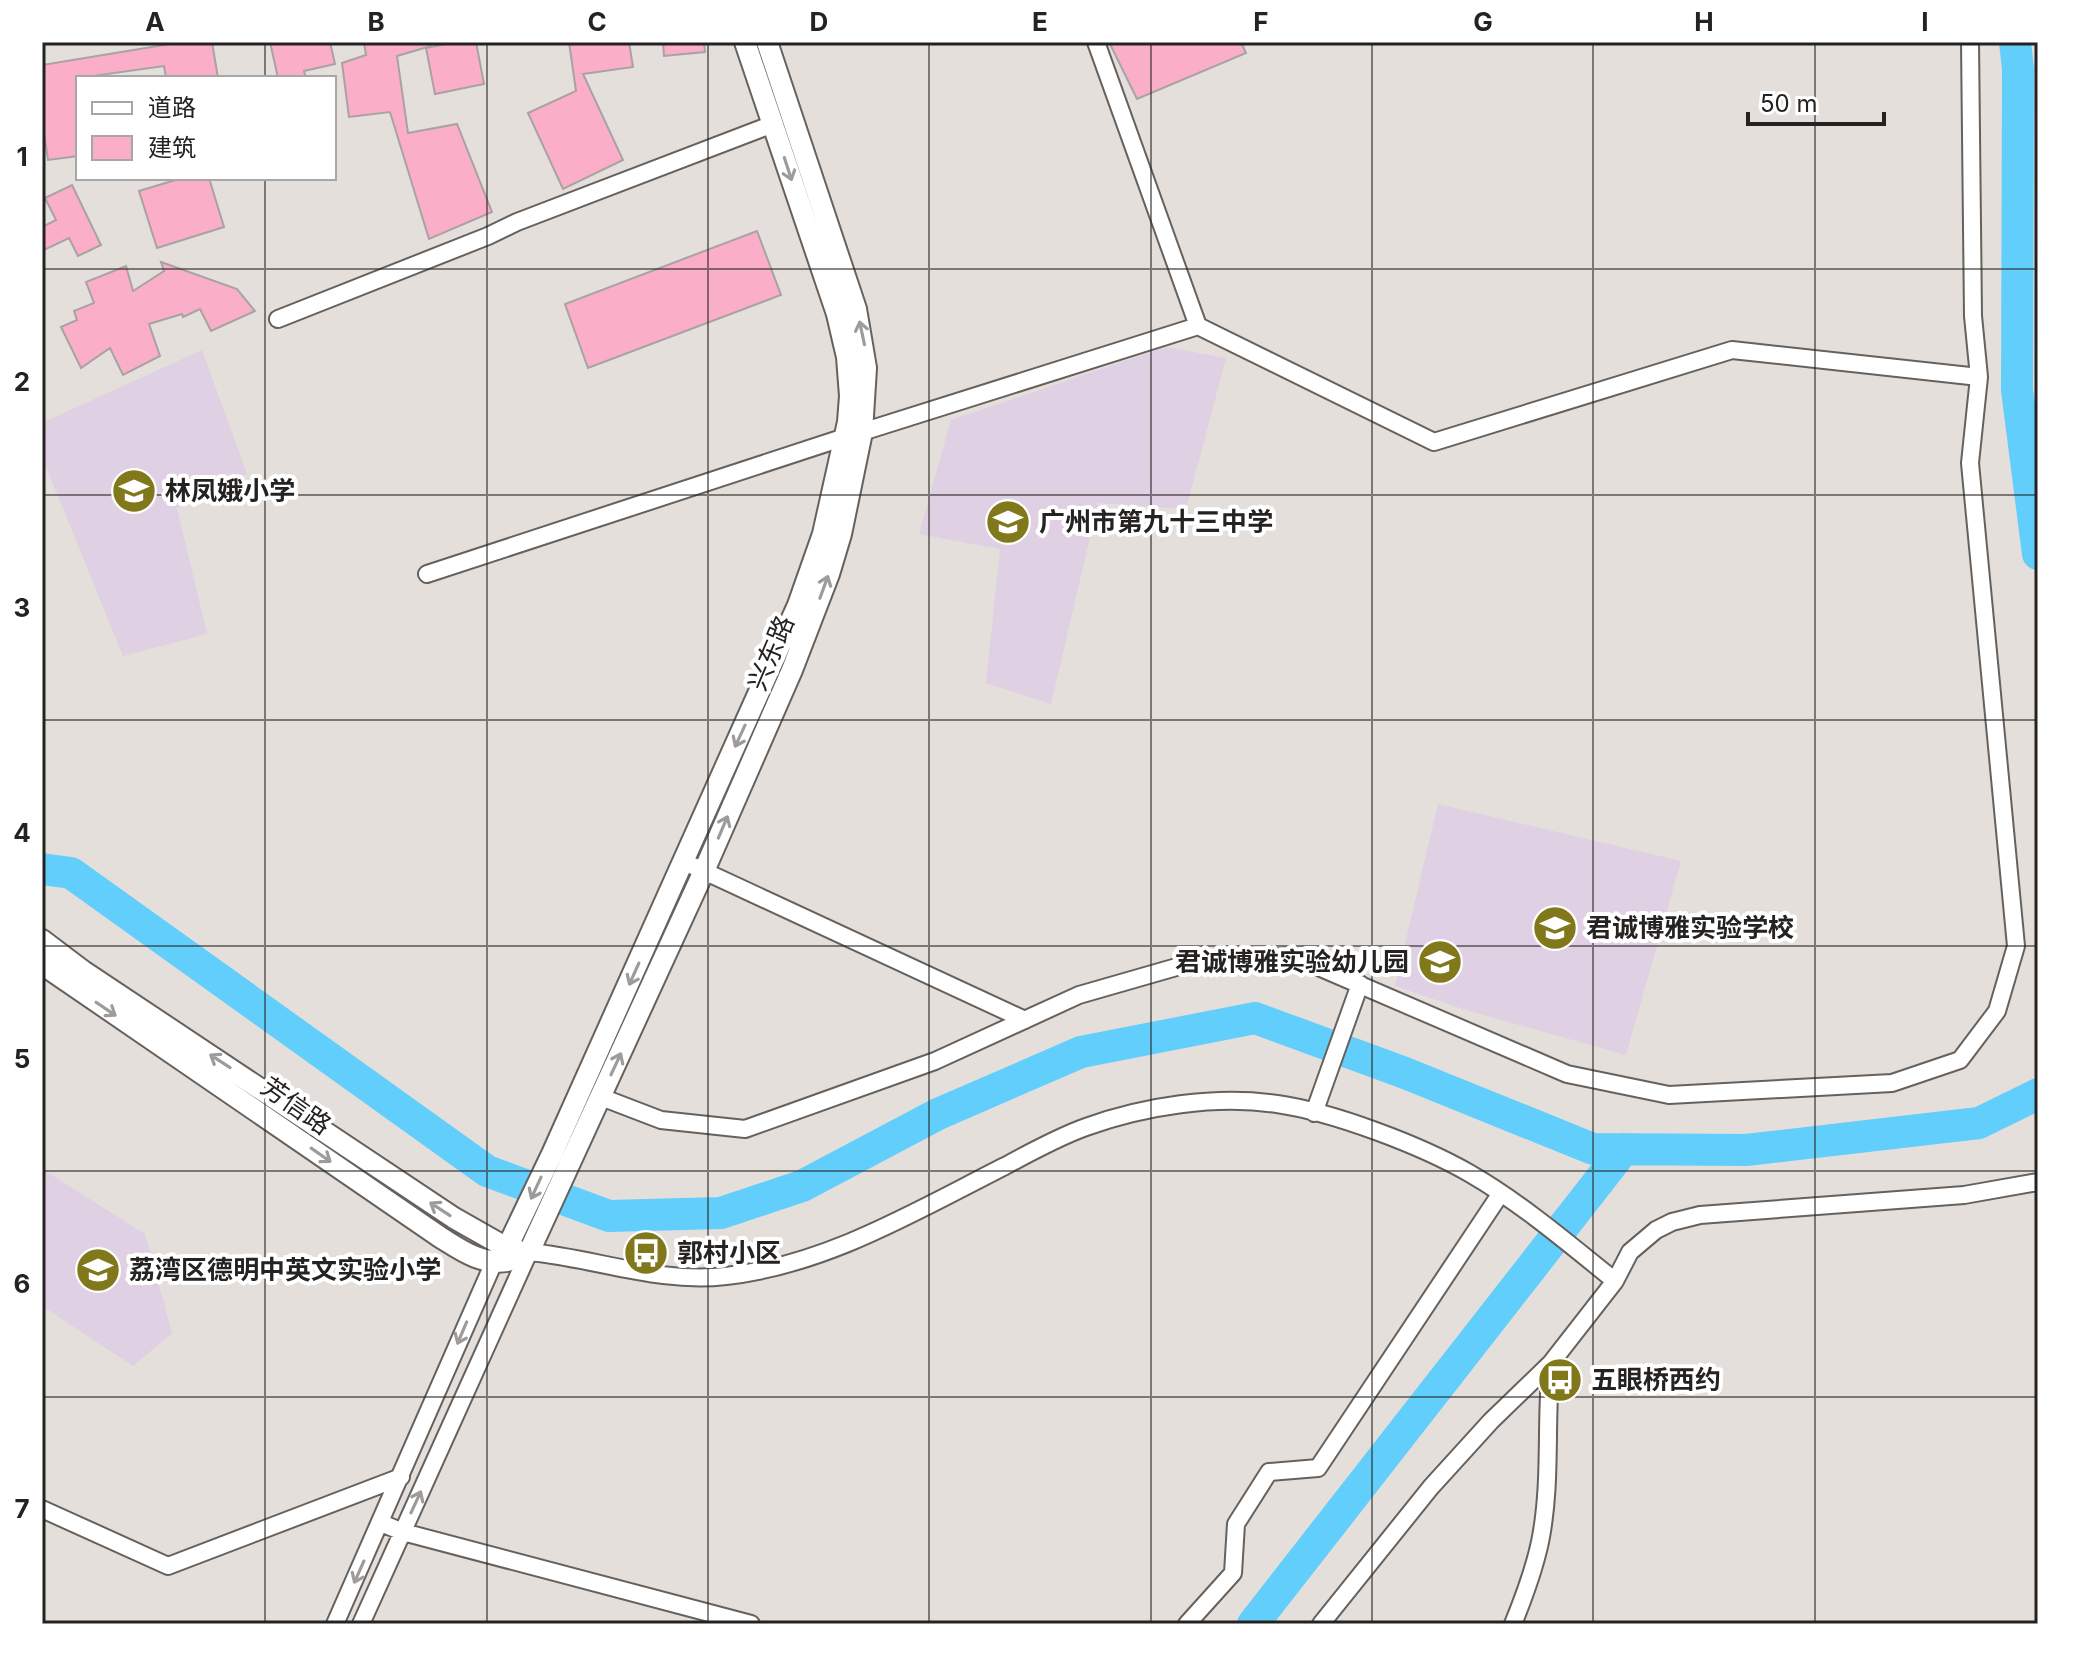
<svg xmlns="http://www.w3.org/2000/svg" width="2080" height="1666" font-family="Inter,'Noto Sans SC',sans-serif">
<style>
.education{fill:#dfd0e3}
.lines{fill:none;stroke-linecap:round;stroke-linejoin:round}
.river{stroke:#62cefb;stroke-width:32}
.building{fill:#faaec8;stroke:#a9a2a4;stroke-width:2}
.minor-casing{stroke:#66615d;stroke-width:20}
.tertiary-casing{stroke:#66615d;stroke-width:24}
.minor{stroke:#fff;stroke-width:16}
.tertiary{stroke:#fff;stroke-width:20}
.oneway{stroke:#9d9c9b}
.grid{fill:none;stroke:#252321;stroke-width:2;stroke-opacity:0.55}
.labels{text-anchor:middle;stroke-width:8;stroke-linejoin:round;paint-order:stroke}
.poi-label{font-size:26px;font-weight:bold;fill:#252321;stroke:#fff;text-anchor:start}
.street-label{font-size:26px;fill:#252321;stroke:#fff}
.neatline{fill:none;stroke:#252321;stroke-width:3}
.grid-label{font-size:26px;text-anchor:middle;font-weight:bold;fill:#252321}
</style>
<rect width="100%" height="100%" fill="#e4dfda"/>
<path class="education" d="M1166,347L1226,358L1186,509L1098,503L1051,704L986,683L1000,549L919,534L951,420Z
M202,350L247,474L177,508L207,634L123,656L42,457V423Z
M1438,804L1681,861L1626,1055L1466,1010L1395,986Z
M42,1169L145,1234L172,1333L133,1366L42,1306Z"/>
<g class="lines">
<path class="river" d="M2015,42L2018,69L2017,390L2038,554
M42,869L71,873L487,1171L609,1216L721,1213L802,1186L938,1114L1081,1052L1255,1018L1405,1073L1593,1149L1746,1150L1979,1123L2038,1094
M1253,1624L1624,1149"/>
</g>
<path class="building" d="M182,42H212L218,78H166L164,66L78,78V156L48,160L42,120V65Z
M270,42H330L335,64L304,71L306,78H278Z
M364,42H430L431,46L397,56L408,133L457,124L492,212L429,239L390,112L349,117L342,63L366,55Z
M455,42H476L484,84L435,94L426,48Z
M569,42H629L633,67L583,74L623,160L563,189L528,113L576,91Z
M663,42H704L705,52L664,56Z
M1109,42H1241L1246,53L1137,99Z
M182,178H209L224,227L157,248L139,191Z
M72,185L101,245L78,256L69,238L42,251V227L56,220L45,198Z
M757,231L781,295L588,368L565,304Z
M161,262L237,289L255,311L211,331L200,309L183,317L182,314L149,324L160,356L123,375L110,348L81,368L61,327L77,320L74,311L94,303L86,282L126,266L133,291L164,271Z"/>
<g class="lines">
<g class="minor-casing">
<path id="minor" d="M1096,42L1198,326L1434,442L1732,350L1979,377
M278,319L488,236L517,222L773,124
M862,432L1198,326
M427,574L845,437
M693,866L1025,1020
M601,1097L661,1120L745,1129L935,1061L1079,995L1180,966L1293,956L1567,1074L1669,1095L1892,1083L1960,1060L1997,1011L2016,946L1970,463L1979,377L1973,316L1970,42
M1314,1113L1360,984
M42,1509L168,1566L401,1477
M381,1523L403,1532L751,1624
M335,1624L494,1262
M361,1624L529,1252C595,1258 659,1284 726,1276C826,1265 916,1211 1005,1166C1031,1152 1058,1137 1086,1127C1144,1106 1216,1095 1277,1104C1333,1112 1420,1145 1469,1173C1521,1203 1568,1243 1615,1281
M1187,1624L1233,1573L1236,1524L1269,1472L1318,1468L1501,1193
M1321,1624L1431,1487L1491,1421L1551,1363L1615,1281L1630,1252L1656,1230L1672,1222L1700,1215L1964,1195L2038,1182
M1513,1624C1524,1597 1534,1570 1540,1542C1552,1483 1545,1422 1551,1363"/>
</g>
<g class="tertiary-casing">
<path id="tertiary" d="M42,940L83,971L454,1218L507,1248L517,1250
M42,964L440,1237C461,1250 481,1265 507,1261
M529,1252L704,871L792,670L829,574L841,534L862,432L866,368L856,309L767,42
M494,1262L507,1248L552,1154L798,605L823,534L848,422L850,396L847,357L837,314L745,42"/>
</g>
<use href="#minor" class="minor"/>
<use href="#tertiary" class="tertiary"/>
</g>
<defs><path id="oneway-shaft" d="M-6 0H5M1.5-3L5.5 0L1.5 3" fill="none" stroke-width="1.6" stroke-linecap="round" stroke-linejoin="round" transform="scale(2)"/></defs>
<g class="oneway">
<use href="#oneway-shaft" transform="translate(788 169) rotate(72)"/>
<use href="#oneway-shaft" transform="translate(862 333) rotate(-102)"/>
<use href="#oneway-shaft" transform="translate(824 587) rotate(-70)"/>
<use href="#oneway-shaft" transform="translate(740 736) rotate(115)"/>
<use href="#oneway-shaft" transform="translate(723 827) rotate(-67)"/>
<use href="#oneway-shaft" transform="translate(634 974) rotate(114)"/>
<use href="#oneway-shaft" transform="translate(106 1009) rotate(34)"/>
<use href="#oneway-shaft" transform="translate(220 1061) rotate(-147)"/>
<use href="#oneway-shaft" transform="translate(616 1064) rotate(-65)"/>
<use href="#oneway-shaft" transform="translate(321 1155) rotate(35)"/>
<use href="#oneway-shaft" transform="translate(536 1188) rotate(115)"/>
<use href="#oneway-shaft" transform="translate(440 1209) rotate(-147)"/>
<use href="#oneway-shaft" transform="translate(462 1333) rotate(113)"/>
<use href="#oneway-shaft" transform="translate(416 1502) rotate(-65)"/>
<use href="#oneway-shaft" transform="translate(359 1572) rotate(114)"/>
</g>
<path class="grid" d="M265,42V78M487,42V1624M708,42V1624M929,42V1624M1151,42V1624M1372,42V1624M1593,42V1624M1815,42V1624M265,178V1624M42,269H2038M42,495H2038M42,720H2038M42,946H2038M42,1171H2038M42,1397H2038"/>
<defs>
<g id="school-disc" transform="scale(2.3)"><circle r="9.5" fill="#81771b" stroke="#fff"/><path d="M0-5L7-2L0 1L-7-2ZM-4 1L0 2.5L4 1V4Q0 6-4 4Z" fill="#fff"/></g>
<g id="bus-disc" transform="scale(2.3)"><circle r="9.5" fill="#81771b" stroke="#fff"/><path d="M-5-6H5V4H4V6H2V4H-2V6H-4V4H-5ZM-3.5-4V0h7V-4ZM-3.5 1.2v1.5H-2V1.2ZM2 1.2v1.5H3.5V1.2Z" fill="#fff"/></g>
</defs>
<g fill-rule="evenodd">
<use href="#school-disc" x="134" y="491"/>
<use href="#school-disc" x="1008" y="522"/>
<use href="#school-disc" x="1555" y="928"/>
<use href="#school-disc" x="1440" y="962"/>
<use href="#bus-disc" x="646" y="1253"/>
<use href="#school-disc" x="98" y="1270"/>
<use href="#bus-disc" x="1560" y="1380"/>
</g>
<g class="labels">
<g class="poi-label">
<text x="165" y="500">林凤娥小学</text>
<text x="1039" y="531">广州市第九十三中学</text>
<text x="1586" y="937">君诚博雅实验学校</text>
<text x="1409" y="971" text-anchor="end">君诚博雅实验幼儿园</text>
<text x="677" y="1262">郭村小区</text>
<text x="129" y="1279">荔湾区德明中英文实验小学</text>
<text x="1591" y="1389">五眼桥西约</text>
</g>
<g class="street-label">
<text transform="translate(771 653) rotate(-67)" y="9">兴东路</text>
<text transform="translate(296 1106) rotate(35)" y="9">芳信路</text>
</g>
</g>
<rect width="2080" height="1666" fill="none" stroke="#ffffff" stroke-width="88"/>
<rect x="76" y="76" width="260" height="104" fill="#ffffff" stroke="#a8a7a6" stroke-width="2"/>
<rect x="92" y="102" width="40" height="12" fill="#ffffff" stroke="#a8a7a6" stroke-width="2"/>
<text x="148" y="116" font-size="24" fill="#252321">道路</text>
<rect x="92" y="136" width="40" height="24" fill="#faaec8" stroke="#a8a7a6" stroke-width="2"/>
<text x="148" y="156" font-size="24" fill="#252321">建筑</text>
<path d="M1748 112v12h136v-12" fill="none" stroke="#252321" stroke-width="4"/>
<text x="1760" y="112" font-size="24" fill="#252321" stroke="#ffffff" stroke-width="6" paint-order="stroke">50 m</text>
<rect x="44" y="44" width="1992" height="1578" class="neatline"/>
<g class="grid-label">
<text x="155" y="31">A</text>
<text x="376" y="31">B</text>
<text x="597" y="31">C</text>
<text x="819" y="31">D</text>
<text x="1040" y="31">E</text>
<text x="1261" y="31">F</text>
<text x="1483" y="31">G</text>
<text x="1704" y="31">H</text>
<text x="1925" y="31">I</text>
<text x="22" y="166">1</text>
<text x="22" y="391">2</text>
<text x="22" y="617">3</text>
<text x="22" y="842">4</text>
<text x="22" y="1068">5</text>
<text x="22" y="1293">6</text>
<text x="22" y="1518">7</text>
</g>
</svg>
